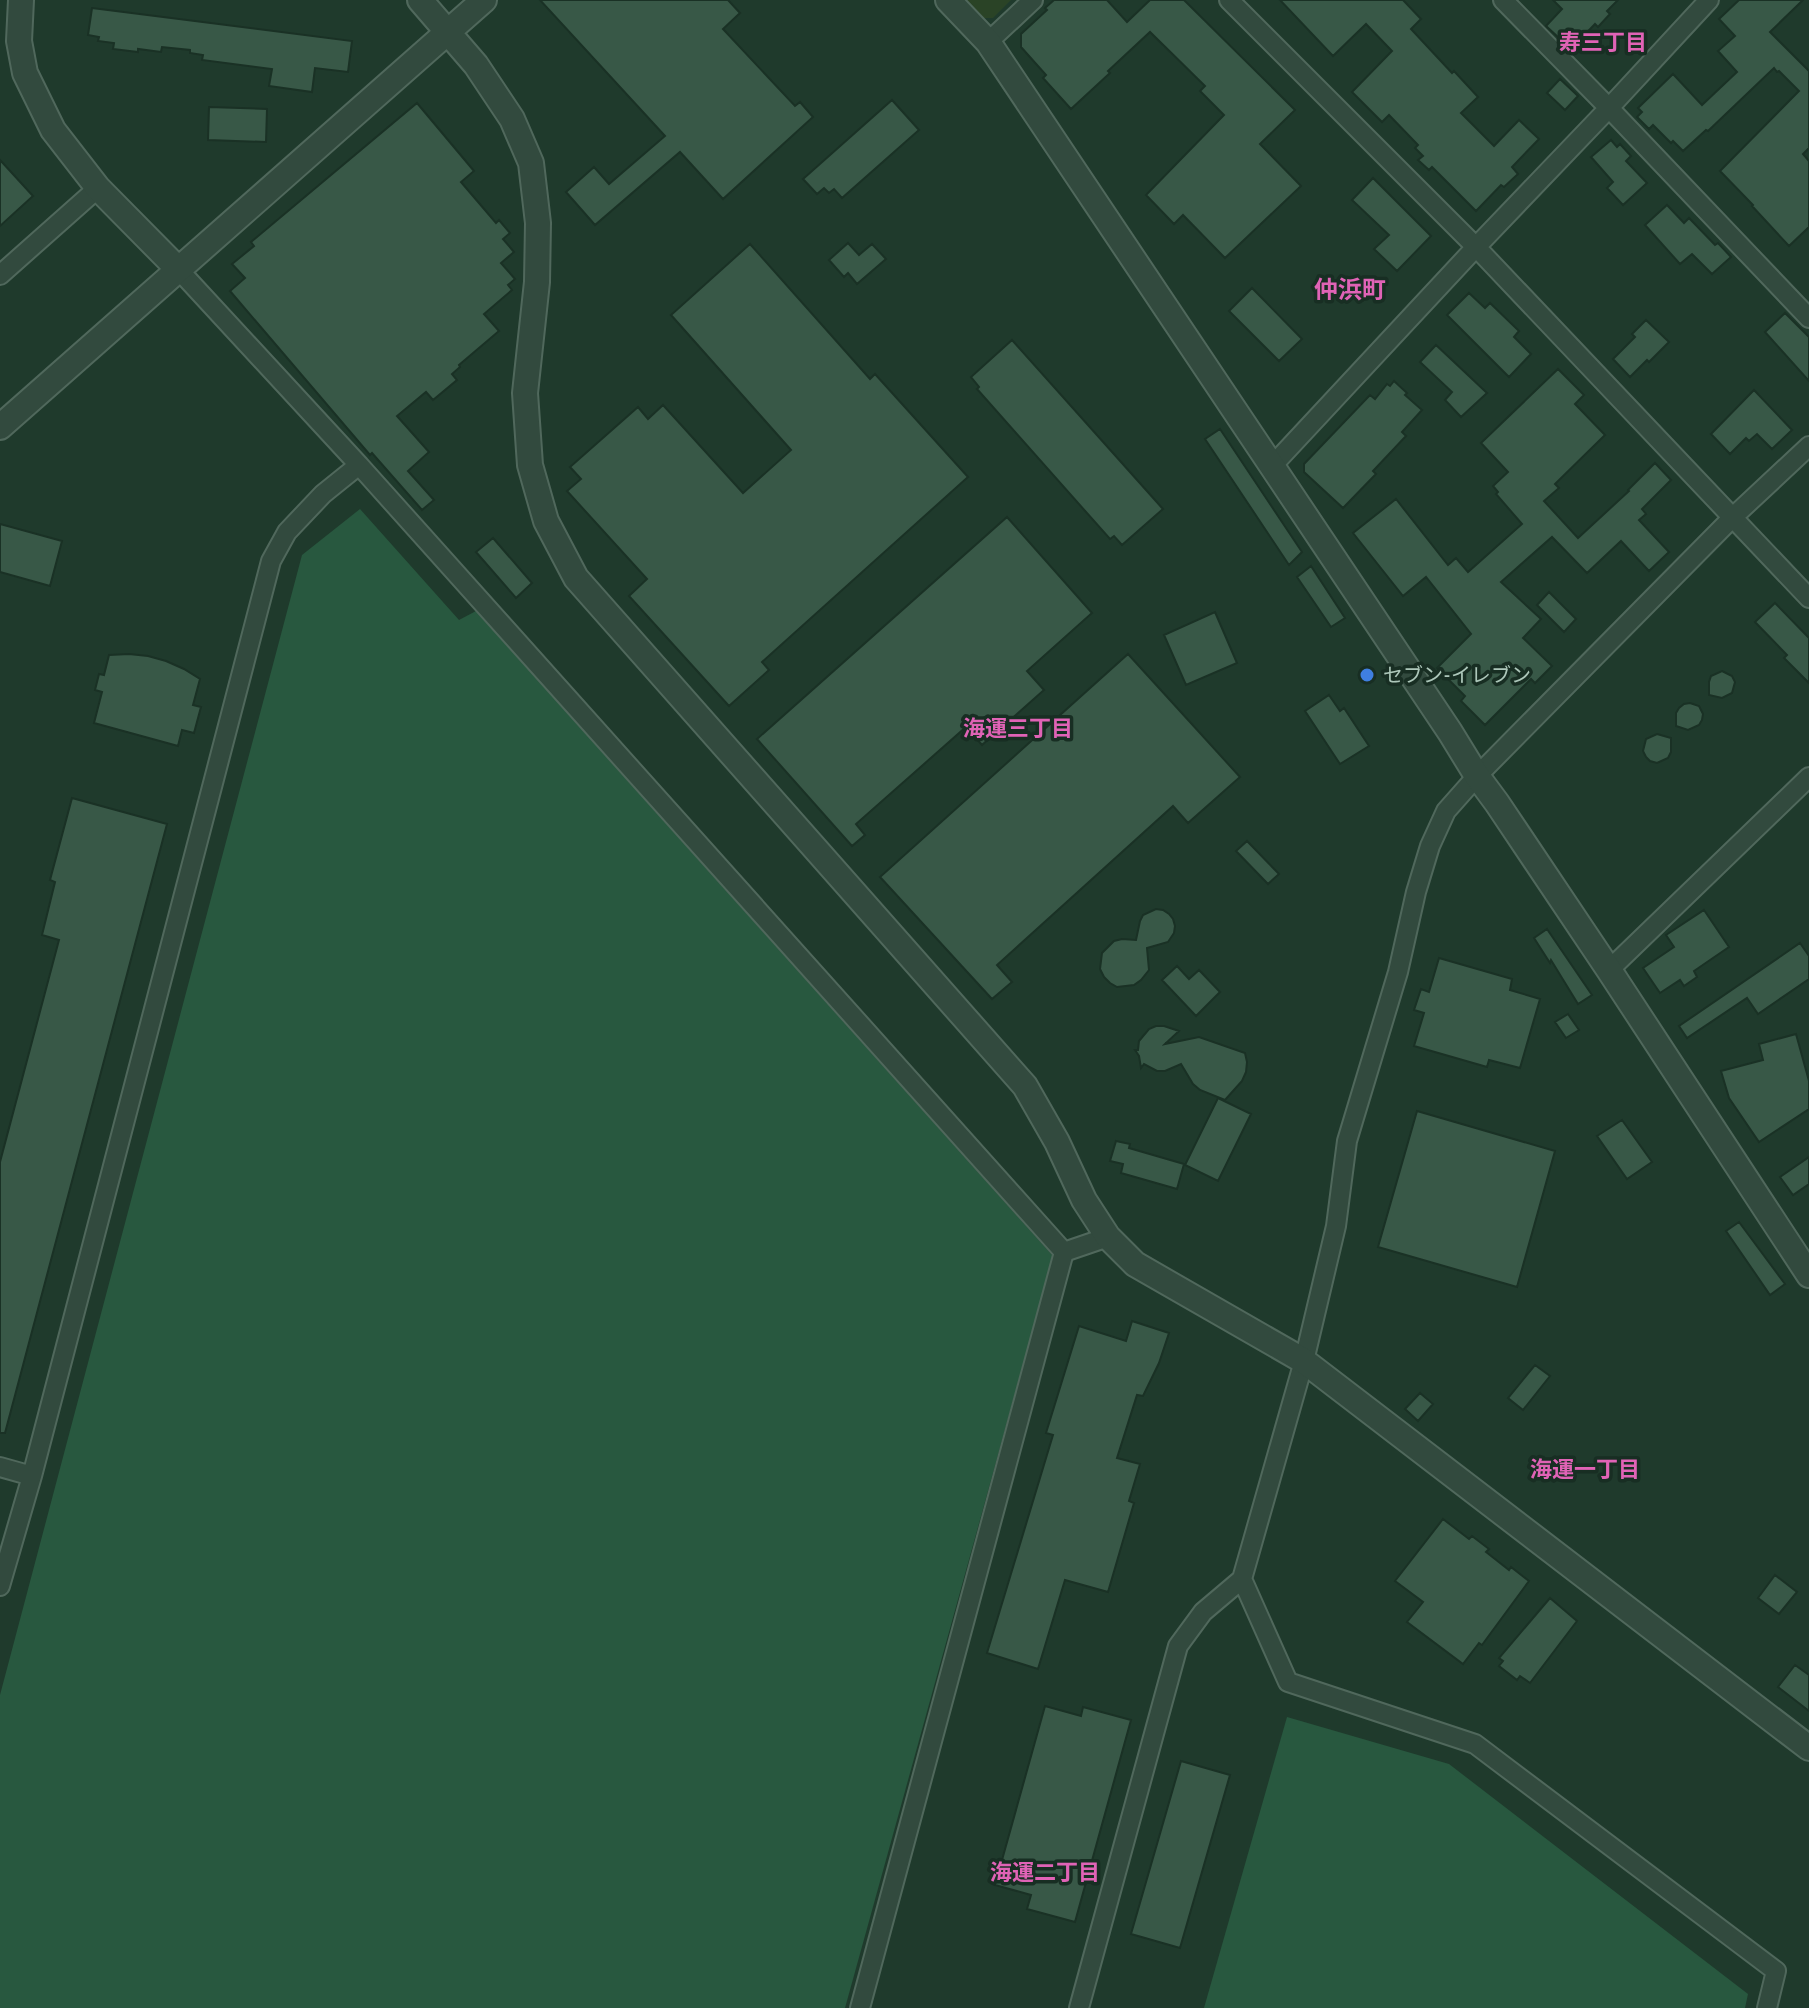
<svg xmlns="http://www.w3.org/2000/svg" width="1809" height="2008" font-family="Overpass,'Noto Sans JP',sans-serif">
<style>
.green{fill:#2a4326}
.water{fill:#28583f}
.building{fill:#385847;stroke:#1a3125;stroke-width:2}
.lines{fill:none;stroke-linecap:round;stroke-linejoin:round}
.minor-casing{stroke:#50685c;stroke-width:22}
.tertiary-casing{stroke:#50685c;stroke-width:28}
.minor{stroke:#324a3e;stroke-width:18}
.tertiary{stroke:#324a3e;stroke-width:24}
.shop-dot{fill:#3f7fe0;stroke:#182e23;stroke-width:3}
.labels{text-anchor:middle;stroke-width:7;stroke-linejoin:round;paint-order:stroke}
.poi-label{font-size:20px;fill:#adc7ba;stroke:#182e23;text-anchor:start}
.neighbourhood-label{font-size:22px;font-weight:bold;fill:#e063b6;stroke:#182e23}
.quarter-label{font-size:24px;font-weight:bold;fill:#e063b6;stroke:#182e23}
</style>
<rect width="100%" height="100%" fill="#1f3a2c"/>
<path class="green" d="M964,0H1011L993,18H980Z"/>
<path class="water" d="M360,509L459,620L476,611L1053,1256L845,2008H0V1695L302,555Z
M1287,1717L1449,1764L1748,1994L1745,2008H1204Z"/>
<path class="building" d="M540,0H728L740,13L723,29L795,106L800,102L813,117L723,199L680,152L595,225L566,192L594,167L609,184L665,136Z
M1054,0H1107L1127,22L1150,0H1184L1295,110L1260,144L1301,186L1225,258L1183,215L1174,224L1146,195L1224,115L1200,91L1205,86L1150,32L1108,71L1110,73L1071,109L1043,78L1046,75L1021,47V34L1047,10L1045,8Z
M1280,0H1403L1421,19L1411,29L1452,73L1454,71L1478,97L1461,113L1494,146L1519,120L1539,139L1512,167L1518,174L1504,187L1501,185L1476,211L1432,167L1429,170L1418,160L1423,156L1415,148L1418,145L1389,115L1382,122L1352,92L1392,51L1366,24L1333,56Z
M1553,0H1618L1607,11L1610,14L1598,27L1595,24L1571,49L1546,26L1562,9Z
M1739,0H1803L1770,32L1809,71V148L1803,154L1809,161V227L1789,246L1752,206L1753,205L1720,171L1799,91L1779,71L1777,72L1774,68L1708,131L1706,130L1683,151L1673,141L1671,143L1653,125L1649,129L1637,117L1642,112L1638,108L1673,74L1702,105L1737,72L1718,51L1735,36L1719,19Z
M92,8L352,41L348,72L315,68L312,92L269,86L272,69L202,60L203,55L190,53V50L162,47L161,52L138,49V52L113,49L114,43L98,41L99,37L88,35Z
M1560,79L1578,96L1565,110L1547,93Z
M892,100L919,130L842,198L834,189L829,193L824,188L817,194L803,179Z
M417,103L474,171L461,182L496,223L499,220L510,233L503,239L514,252L501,263L515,279L508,285L512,290L484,314L499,331L459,365L460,367L452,374L457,380L433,400L426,392L397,416L429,452L408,471L434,500L422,510L372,453L370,455L230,291L245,278L232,264L254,246L251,242Z
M209,107L267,109L266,142L208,140Z
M1611,140L1617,147L1620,144L1631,156L1626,161L1647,183L1623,205L1607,188L1613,182L1591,157Z
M0,160L33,196L0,226Z
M1373,178L1431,236L1397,271L1374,249L1389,235L1352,200Z
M1667,205L1684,223L1689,218L1715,245L1718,243L1731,257L1712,274L1692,254L1680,264L1645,225Z
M848,243L859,255L872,244L886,259L857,284L848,273L844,277L829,260Z
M750,244L870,379L875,374L968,477L762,662L769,670L729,706L629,596L647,579L567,491L581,479L570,467L638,407L648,419L663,405L743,493L791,450L671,315Z
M1252,288L1302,339L1279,361L1229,311Z
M1469,293L1485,308L1490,303L1519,331L1514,337L1531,354L1509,377L1447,315Z
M1785,313L1809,337V381L1765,332Z
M1646,320L1669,342L1649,362L1647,360L1630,377L1613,359L1635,337L1632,334Z
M1012,340L1163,509L1122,545L1114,536L1110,539L977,389L979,387L971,377Z
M1436,345L1487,393L1461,417L1445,400L1452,392L1420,362Z
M1558,369L1584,395L1575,404L1605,435L1555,484L1559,488L1544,501L1578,538L1629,491L1628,490L1655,463L1671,480L1642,509L1646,514L1639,520L1669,552L1649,571L1621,541L1587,573L1552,537L1501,582L1541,619L1523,638L1552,666L1535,683L1531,679L1485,725L1461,701L1465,696L1437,668L1471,634L1426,577L1403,596L1353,533L1396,499L1448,565L1456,558L1468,572L1522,524L1496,494L1498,492L1493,486L1508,472L1481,443Z
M1394,381L1407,393L1405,395L1422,410L1402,432L1406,436L1373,471L1376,474L1343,508L1304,472V464L1370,395L1375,399L1387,384L1390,386Z
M1754,390L1792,430L1772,449L1757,434L1749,441L1746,438L1730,454L1711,434Z
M1220,429L1302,552L1289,565L1205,439Z
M1007,517L1092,613L1027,671L1044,690L982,745L966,727L856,824L865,835L852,846L757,739Z
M0,524L62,541L50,586L0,572Z
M493,538L532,583L516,598L476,552Z
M1311,566L1345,618L1331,627L1297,577Z
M1549,592L1576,619L1564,632L1537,605Z
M1775,603L1809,638V683L1784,658L1787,655L1755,622Z
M1215,612L1237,663L1186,685L1164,635Z
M129,654L148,656L166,661L184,669L200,679L193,705L201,707L194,733L182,730L178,746L94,723L102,692L95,690L99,674L104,675L109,655Z
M1128,654L1240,777L1188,823L1173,806L997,965L1012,982L992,999L880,877Z
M1722,671L1732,676L1735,682L1732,693L1722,698L1709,695V682L1711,676Z
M1329,695L1340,711L1344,708L1369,746L1340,764L1305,711Z
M1690,703L1699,706L1703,714L1702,720L1699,725L1688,730L1676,726V713L1679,708L1684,704Z
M1657,734L1671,738V752L1668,758L1657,763L1650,761L1646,757L1643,751L1646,739Z
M72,798L167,824L5,1433H0V1162L59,940L42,935L55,882L50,880Z
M1247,841L1279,874L1268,884L1236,851Z
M1156,909L1163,910L1169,914L1173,919L1175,926L1174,933L1168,942L1147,948L1149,970L1141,980L1134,985L1117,987L1110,983L1104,977L1100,969L1102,953L1114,941L1122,939L1136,940L1140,921L1143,915Z
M1704,910L1729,947L1694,971L1697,977L1684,986L1680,980L1660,993L1643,968L1674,947L1666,935Z
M1547,929L1592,995L1578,1004L1551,960L1550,963L1534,938Z
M1800,943L1809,956V979L1758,1014L1747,998L1687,1038L1679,1026Z
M1439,958L1512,979L1510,990L1540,999L1520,1068L1489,1060L1487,1067L1414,1046L1424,1013L1414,1010L1421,989L1429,992Z
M1177,966L1189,979L1199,970L1220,992L1196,1016L1162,980Z
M1568,1014L1579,1030L1566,1038L1555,1022Z
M1156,1026H1164L1179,1031L1165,1044L1199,1037L1245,1053L1247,1062L1246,1072L1242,1081L1225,1100L1200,1090L1193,1084L1181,1064L1165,1071H1157L1144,1064L1141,1068L1139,1056L1135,1050H1138L1139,1041L1149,1029Z
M1796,1034L1809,1081V1109L1759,1142L1729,1098L1721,1071L1763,1060L1759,1044Z
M1218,1098L1251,1114L1218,1181L1185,1165Z
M1417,1111L1555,1151L1517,1287L1378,1247Z
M1622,1120L1652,1162L1627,1179L1597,1136Z
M1116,1141L1130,1144L1129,1148L1184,1164L1177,1189L1121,1173L1123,1164L1110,1161Z
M1809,1157V1184L1793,1195L1780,1177Z
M1739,1222L1785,1284L1770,1295L1726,1231Z
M1132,1321L1169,1333L1159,1363L1143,1396L1137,1395L1117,1458L1140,1464L1129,1501L1134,1503L1108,1592L1065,1580L1038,1669L987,1653L1053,1435L1046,1433L1079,1326L1126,1341Z
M1535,1365L1550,1376L1523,1410L1508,1398Z
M1420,1393L1433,1404L1418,1421L1405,1409Z
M1443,1519L1469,1539L1472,1536L1489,1549L1486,1552L1509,1570L1511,1567L1529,1581L1482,1645L1479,1643L1463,1664L1407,1622L1423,1602L1395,1581Z
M1775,1575L1797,1592L1779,1614L1758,1598Z
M1550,1598L1577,1621L1530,1683L1520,1676L1517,1680L1499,1666L1503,1661L1499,1658Z
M1795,1665L1809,1675V1711L1778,1687Z
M1045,1706L1081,1716L1083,1707L1131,1720L1075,1922L1027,1909L1031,1895L995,1885Z
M1181,1761L1230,1775L1180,1948L1131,1934Z"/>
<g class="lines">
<g class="minor-casing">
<path id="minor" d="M1229,0L1476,247L1809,598
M1503,0L1609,108L1809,318
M988,42L1033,0
M0,275L98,188
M359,465L1064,1252L860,2008
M1272,466L1476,247L1609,108L1709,0
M1609,970L1809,777
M1064,1252L1108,1237
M0,1467L32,1476
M1242,1579L1288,1682L1475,1744L1776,1971L1767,2008
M0,1586L32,1476L271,561L287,532L323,494L359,465L178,269
M1079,2008L1178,1646L1203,1612L1242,1579L1304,1361L1336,1226L1347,1141L1398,972L1416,892L1430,846L1446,811L1477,776L1733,517L1809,446"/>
</g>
<g class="tertiary-casing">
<path id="tertiary" d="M21,0L19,41L25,73L53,130L98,188L178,269
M420,0L476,65L512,119L531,163L538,223L537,282L525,393L530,465L546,521L576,578L1025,1086L1057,1142L1084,1200L1108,1237L1135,1264L1304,1361L1809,1748
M948,0L988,42L1450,732L1477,776L1497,803L1609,970L1809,1275
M0,427L484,0"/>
</g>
<use href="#minor" class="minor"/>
<use href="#tertiary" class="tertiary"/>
</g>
<circle class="shop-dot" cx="1367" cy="675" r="8"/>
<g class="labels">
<g class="poi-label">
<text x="1383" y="682">セブン-イレブン</text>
</g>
<g class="neighbourhood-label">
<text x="1603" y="50">寿三丁目</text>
<text x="1018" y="736">海運三丁目</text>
<text x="1585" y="1477">海運一丁目</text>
<text x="1045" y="1880">海運二丁目</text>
</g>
<g class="quarter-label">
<text x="1350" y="298">仲浜町</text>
</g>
</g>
</svg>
